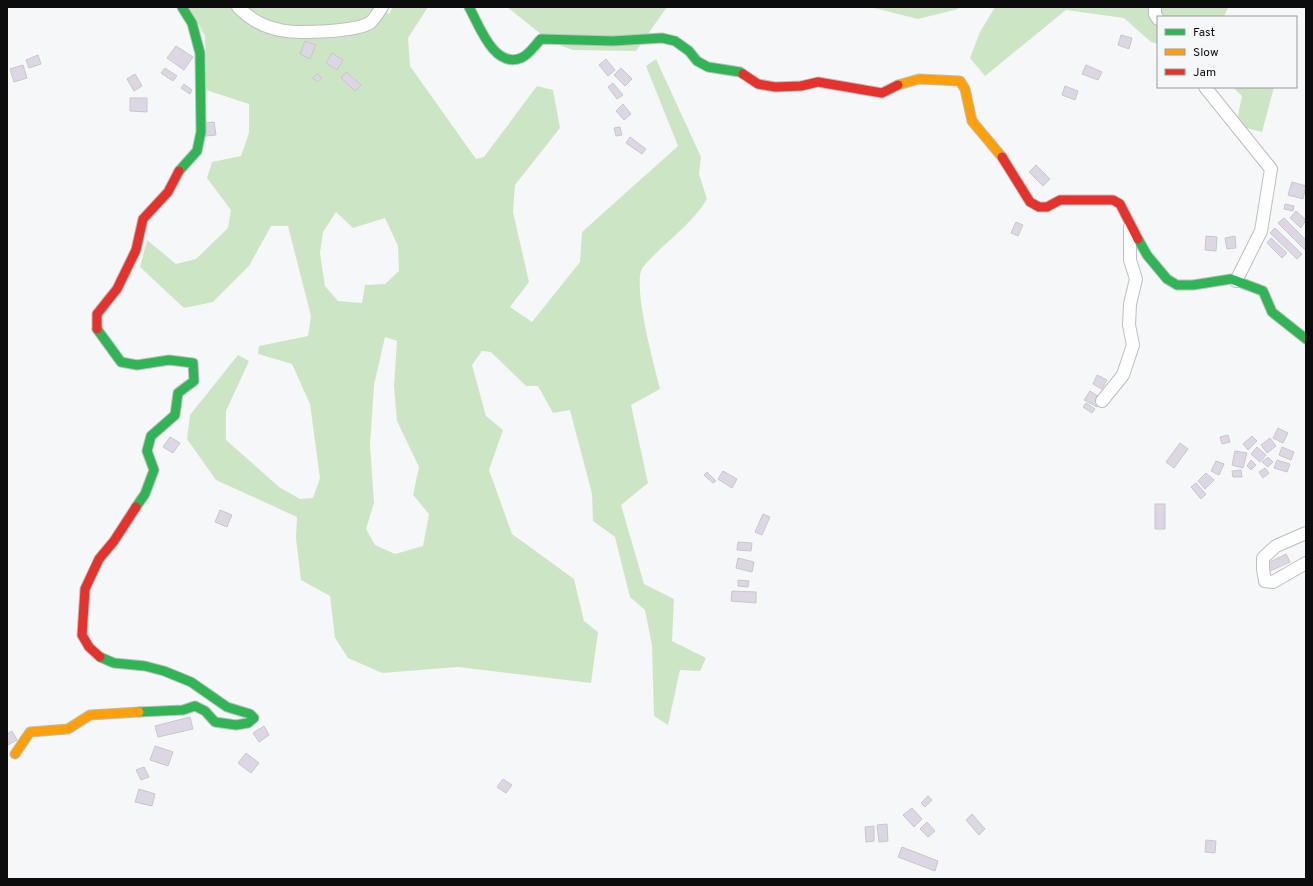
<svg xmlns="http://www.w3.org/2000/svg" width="1313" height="886" font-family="Overpass,sans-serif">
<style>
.forest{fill:#cce6c5;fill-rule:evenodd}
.building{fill:#ddd7e5;stroke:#c7c8c8}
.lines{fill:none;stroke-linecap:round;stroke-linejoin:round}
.street-casing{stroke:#bdbebe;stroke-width:14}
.fast-casing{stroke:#bdbebe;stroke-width:11}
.slow-casing{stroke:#bdbebe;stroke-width:11}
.jam-casing{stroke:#bdbebe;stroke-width:11}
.street{stroke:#fefefe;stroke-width:12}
.fast{stroke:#30b455;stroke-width:9}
.slow{stroke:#ff9f0a;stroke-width:9}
.jam{stroke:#e5322d;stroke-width:9}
</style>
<rect width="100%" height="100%" fill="#f6f7f8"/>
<path class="forest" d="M184,7H377L389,14L393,7H428L408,38L410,66L476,159L484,157L537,86L553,90L560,128L515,185L513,212L529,282L510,307L532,322L580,262L582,232L678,146L646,66L656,59L701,157L699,174L707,199C691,226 663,243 643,267C631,283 655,368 660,389L631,405L648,483L621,505L644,584L674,599L672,641L706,658L700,671L680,670L668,725L654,716L652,645L645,610L630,597L615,537L593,521L592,494L570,410L553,413L538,386H526L491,352L482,351L472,365L486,416L503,430L489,470L512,534L574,579L584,621L598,632L591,683L458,667L382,673L348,658L335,638L330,596L301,580L296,538L297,517L216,480L187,439L190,415L238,355L249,361L226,411V440L279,487L300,499L313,498L320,478L310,404L292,364L258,354L259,346L308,336L311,316L288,226H271L249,266L213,302L184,308L140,267L147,240L176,264L196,259L228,228L231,210L207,178L212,162L241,156L249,133V104L206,90L205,36L191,11ZM336,212L353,228L385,218L398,246L399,271L385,284L365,285L362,303L338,301L325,286L320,253L323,232ZM385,337L397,341L394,386L397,421L419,467L413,495L429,514L423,546L395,554L375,545L366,529L374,503L370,445L374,385Z
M507,7H667L636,51L573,50L551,42Z
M870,7H959L958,9L918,19Z
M995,7H1228L1224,17H1158V44L1151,42L1124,18L1066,10L985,76L970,58L980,32Z
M1233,87H1274L1262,132L1236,125L1242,96Z"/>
<path class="building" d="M1121,35L1132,38L1129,49L1118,45Z
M305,41L316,45L310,59L300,54Z
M176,46L193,57L184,70L167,58Z
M332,53L343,60L337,70L326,63Z
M38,55L41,64L29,68L26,60Z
M606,59L615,70L608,76L599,65Z
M23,65L27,78L14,82L10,69Z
M1086,65L1102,72L1098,80L1082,74Z
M165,68L177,76L173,81L161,73Z
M621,68L632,79L625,86L614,75Z
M346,72L361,85L355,91L341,78Z
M135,74L142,86L134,91L127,79Z
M317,74L322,78L317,82L313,78Z
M613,83L623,95L617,99L608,87Z
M184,84L192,90L190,94L181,88Z
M1065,86L1078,91L1075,100L1062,95Z
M130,98H147V112L130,111Z
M623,104L631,114L624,120L616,111Z
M214,122L216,135L206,136L205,123Z
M620,127L622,135L616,136L614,128Z
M630,137L646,149L642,154L626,143Z
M1036,165L1050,179L1043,186L1029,172Z
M1292,182L1306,186L1303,199L1288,195Z
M1285,204L1294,206L1293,211L1284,209Z
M1296,211L1306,220L1301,228L1290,218Z
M1284,218L1306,240L1305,250L1278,223Z
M1016,222L1023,225L1018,236L1011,233Z
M1275,228L1302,254L1297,259L1270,233Z
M1206,236L1217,237L1216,251L1205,250Z
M1235,236L1236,248L1227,249L1225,238Z
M1271,238L1287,253L1282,258L1267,243Z
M1097,375L1107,380L1102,389L1093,384Z
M1090,391L1102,399L1097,407L1084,400Z
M1086,403L1095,409L1092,413L1083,407Z
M1278,428L1288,433L1283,443L1273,438Z
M1228,435L1230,442L1222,444L1220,437Z
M1252,436L1257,441L1248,450L1243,444Z
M170,437L180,443L173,453L163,447Z
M1270,438L1276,446L1267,453L1261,445Z
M1180,443L1188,449L1174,468L1166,462Z
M1257,447L1266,455L1260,462L1251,454Z
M1282,447L1294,452L1291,460L1279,455Z
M1235,451L1247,453L1243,468L1232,465Z
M1268,457L1273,462L1268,467L1262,462Z
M1251,460L1256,465L1251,470L1247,466Z
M1277,460L1290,464L1287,472L1274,468Z
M1216,461L1224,464L1219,475L1211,471Z
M1265,468L1269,473L1263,478L1259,472Z
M1241,470L1242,477H1233L1232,471Z
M723,471L737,479L732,488L718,479Z
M707,472L716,481L713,483L704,475Z
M1206,473L1214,480L1205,489L1198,481Z
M1196,483L1206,494L1201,499L1191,487Z
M1155,504H1165V529H1155Z
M220,510L232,515L227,527L215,522Z
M763,514L770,517L762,535L755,532Z
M738,542L752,543L751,551L737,550Z
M1286,554L1290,562L1270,571L1266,564Z
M738,558L754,562L752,572L736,568Z
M738,580L749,581L748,587L738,586Z
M732,591L756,592V603L731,601Z
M190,717L193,729L158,737L155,726Z
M264,726L269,735L259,742L253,733Z
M12,731L17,740L8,745L7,734Z
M155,746L173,752L168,766L150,760Z
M246,753L259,763L251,773L238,763Z
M144,767L149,777L141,780L136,770Z
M503,779L512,785L506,793L497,787Z
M139,789L155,794L152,806L135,802Z
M928,796L932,800L925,807L921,803Z
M912,808L922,819L914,827L903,815Z
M972,814L985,829L979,835L966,820Z
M927,822L935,831L928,837L920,829Z
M887,824L888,841L879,842L877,825Z
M874,826V841L866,842L865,827Z
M1206,840L1216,841L1215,853L1205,852Z
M902,847L938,861L935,871L898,857Z"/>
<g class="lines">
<g class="street-casing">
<path id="street" d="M238,7C249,18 264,27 280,30C298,34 357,32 371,22C375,18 379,11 382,7
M1155,7V14L1158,19
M1205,87L1271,169L1261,231L1236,281
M1102,401L1123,375L1133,345L1129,325L1130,304L1136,279L1130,260V227
M1306,533L1276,546L1263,558V569L1265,581L1273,582L1306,563"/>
</g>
<g class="fast-casing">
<path id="fast" d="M469,7C479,25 494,69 521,58C529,55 535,45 541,39L613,41L662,38L675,41L689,51L697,61L708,67L740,72L743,74
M179,171L197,151L201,132L200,53L192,23L182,7
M1138,239L1147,255L1167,279L1177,285H1193L1231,279L1263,291L1272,312L1306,339
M97,329L121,362L137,365L169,360L193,363L194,381L178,393L175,415L151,436L147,451L154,470L145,494L136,507
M100,657L114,663L145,666L164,671L191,682L227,707L250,714L254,718L248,723L236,725L215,722L205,711L195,706L183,710L139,712"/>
</g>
<g class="slow-casing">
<path id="slow" d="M898,85L919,79L960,81L965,89L972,121L1002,157
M15,754L30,732L68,729L90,715L139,712"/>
</g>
<g class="jam-casing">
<path id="jam" d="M743,74L758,84L775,87L801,86L818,82L882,93L898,85
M1002,157L1030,202L1039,207H1047L1060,200H1113L1120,204L1138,239
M97,329V314L117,289L136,250L143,219L168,192L179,171
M100,657L89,647L82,635L85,589L99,559L114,541L136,507"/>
</g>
<use href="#street" class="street"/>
<use href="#fast" class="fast"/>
<use href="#slow" class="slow"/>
<use href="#jam" class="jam"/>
</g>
<rect width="1313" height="886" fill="none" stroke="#0c0c0d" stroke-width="16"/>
<rect x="1157" y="16" width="140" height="72" fill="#f5f7f9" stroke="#98999b"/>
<rect x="1165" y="29" width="20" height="6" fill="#30b455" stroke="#98999b"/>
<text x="1193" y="36" font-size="12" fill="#0c0c0d">Fast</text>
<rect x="1165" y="49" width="20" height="6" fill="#ff9f0a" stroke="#98999b"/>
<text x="1193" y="56" font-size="12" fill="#0c0c0d">Slow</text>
<rect x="1165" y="69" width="20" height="6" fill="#e5322d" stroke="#98999b"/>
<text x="1193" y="76" font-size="12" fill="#0c0c0d">Jam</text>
</svg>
